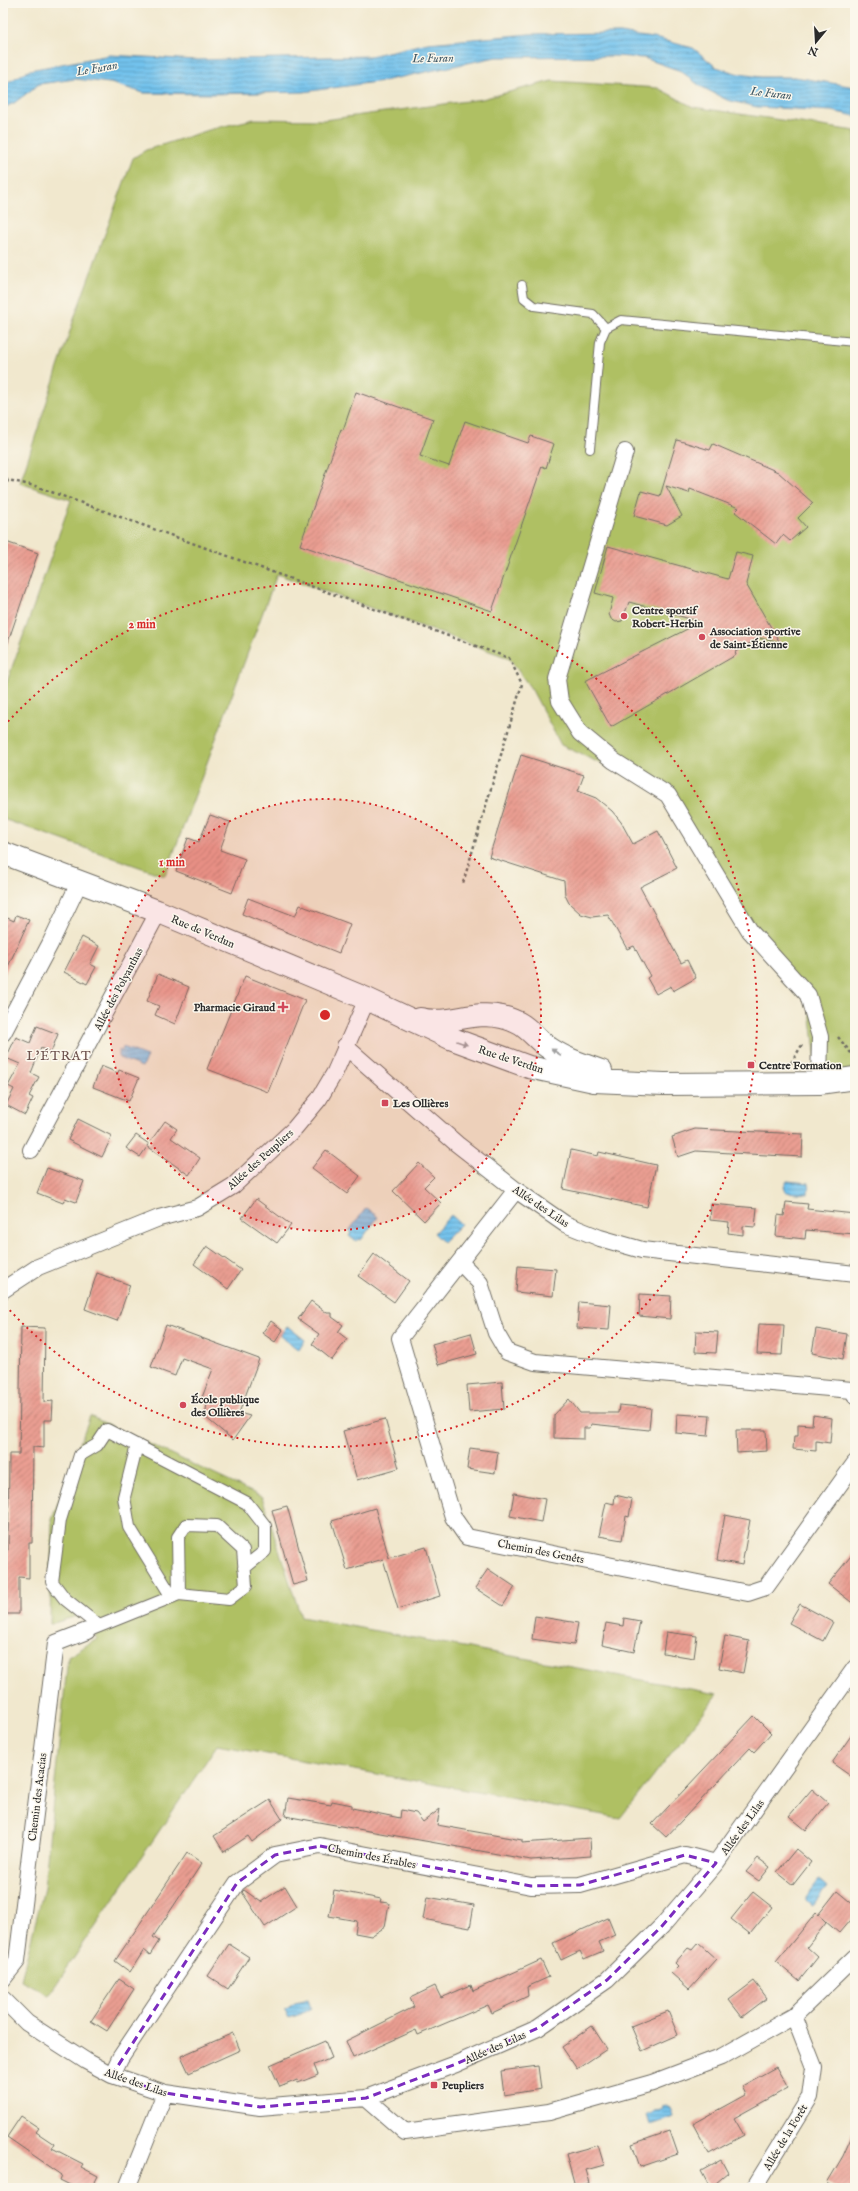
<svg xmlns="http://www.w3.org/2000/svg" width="858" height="2191" font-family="'IM FELL English',serif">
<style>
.green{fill:#afc063;stroke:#6d7647}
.water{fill:url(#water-rules);stroke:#4e768c}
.building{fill:url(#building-hatch)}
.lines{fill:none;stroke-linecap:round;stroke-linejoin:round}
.service-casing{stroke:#706d64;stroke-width:10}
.pedestrian-casing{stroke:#706d64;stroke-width:14}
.minor-casing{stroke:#706d64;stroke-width:18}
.primary-casing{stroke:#706d64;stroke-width:24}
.path{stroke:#706d64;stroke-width:2.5;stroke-dasharray:3 3;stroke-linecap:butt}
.service{stroke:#fff;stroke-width:8}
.pedestrian{stroke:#fff;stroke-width:12}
.minor{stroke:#fff;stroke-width:16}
.primary{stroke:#fff;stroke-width:22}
.oneway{fill:#a0a0a0}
.marked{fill:none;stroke:#7b2cbf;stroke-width:3;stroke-dasharray:8 5;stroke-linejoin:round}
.ring{fill:none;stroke:#d62828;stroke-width:2;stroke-dasharray:2 4}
.poi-dot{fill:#d1495b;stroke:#fbf7ec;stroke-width:1.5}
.labels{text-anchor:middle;stroke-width:3;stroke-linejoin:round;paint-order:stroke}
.poi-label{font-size:11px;font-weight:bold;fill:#2b2b2b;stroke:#fbf7ec;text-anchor:start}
.street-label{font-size:11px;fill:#2b2b2b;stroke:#fbf7ec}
.water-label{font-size:12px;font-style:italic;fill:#405865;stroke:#fbf7ec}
.quarter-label{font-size:13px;letter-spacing:1px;fill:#6e534f;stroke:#fbf7ec}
.centre{fill:#d62828;stroke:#fbf7ec;stroke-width:2}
.ring-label{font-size:12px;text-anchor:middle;font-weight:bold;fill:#d62828;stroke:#fbf7ec;stroke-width:3;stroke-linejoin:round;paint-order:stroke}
</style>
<defs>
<pattern id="water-rules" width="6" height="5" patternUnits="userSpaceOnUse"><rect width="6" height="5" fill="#72c2ed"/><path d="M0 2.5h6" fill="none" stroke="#5e9ec0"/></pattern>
<pattern id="building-hatch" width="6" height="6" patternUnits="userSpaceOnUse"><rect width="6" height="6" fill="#ea9e92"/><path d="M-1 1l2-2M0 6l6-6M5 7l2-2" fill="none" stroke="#be8177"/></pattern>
</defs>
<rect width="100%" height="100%" fill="#fbf7ec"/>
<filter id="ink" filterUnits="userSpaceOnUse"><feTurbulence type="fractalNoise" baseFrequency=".025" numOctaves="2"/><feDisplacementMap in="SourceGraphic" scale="8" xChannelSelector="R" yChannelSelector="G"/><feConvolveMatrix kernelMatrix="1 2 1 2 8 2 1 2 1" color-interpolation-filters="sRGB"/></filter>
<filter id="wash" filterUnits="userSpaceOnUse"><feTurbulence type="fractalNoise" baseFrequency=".012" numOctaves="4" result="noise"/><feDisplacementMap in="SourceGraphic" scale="16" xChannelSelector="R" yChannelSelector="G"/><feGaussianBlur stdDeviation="0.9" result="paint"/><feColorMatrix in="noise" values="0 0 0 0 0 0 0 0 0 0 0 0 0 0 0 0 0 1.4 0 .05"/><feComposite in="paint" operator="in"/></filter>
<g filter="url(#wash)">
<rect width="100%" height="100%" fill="#f1e8ce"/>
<path class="green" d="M552,81L658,88L693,107L855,131V1078L819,1083L808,995L750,931L668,795L561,745L532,690L509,658L277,574L165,876L3,819V693L71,500L20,483L77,310L133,158L146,150L212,129L254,119L324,120L482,99Z
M90,1416L262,1497L301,1617L718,1694L620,1818L217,1745L49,1995L21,1980L44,1888L68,1657L97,1639L84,1614L50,1624L52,1519Z"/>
<path class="water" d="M620,33L658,39L693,48L716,67L739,74L761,77H795L855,87V116L832,111L757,107L727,100L700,86L681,71L644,58L616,56L496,57L383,81L303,92L211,94L144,93L110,83L75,79L39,84L14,103L3,108V85L30,70L110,55L196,60L370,56L428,43L530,34Z
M123,1047L147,1056L142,1067L119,1058V1050L122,1051Z
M787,1181L809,1183L808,1194L786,1192L784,1187Z
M366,1208L378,1217L361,1240L359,1239L357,1241L349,1236L351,1233L349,1231Z
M451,1215L461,1224L443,1242L434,1233Z
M287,1326L305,1340L299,1350L280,1336Z
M819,1880L827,1887L812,1906L806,1900V1897Z
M308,2000L311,2008L301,2014L289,2018L285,2010L295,2003Z
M666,2105L670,2107L673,2117L650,2125L647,2115L663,2109L662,2106Z"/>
<g id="blocks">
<path class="building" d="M356,392L433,419L420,456L449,466L465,421L528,443L531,436L554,444L546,468L542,466L492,611L300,545L341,429L343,430Z
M677,440L710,450L713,444L778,472L813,503L798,518L806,527L790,541L783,535L776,544L735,512L739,508L690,489L689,493L666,486L682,516L667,525L634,516L641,491L660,496Z
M3,541L38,553L6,648H3Z
M608,546L728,579L736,552L753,556L746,584L780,643L759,638L735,652L736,655L611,727L585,681L701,622L629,602L622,621L616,622L611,619L609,614L613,598L595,593Z
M521,755L584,775L578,791L596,798L612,811L621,822L633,844L658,831L677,868L640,887L681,963L687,960L696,978L673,991L671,986L656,994L647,978L650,976L634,946L627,949L608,915L592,917L581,914L569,903L565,895L564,881L489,857Z
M210,815L230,822L220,850L245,859L232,893L176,871L188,838L199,842Z
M248,898L295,916L300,905L350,924L339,953L242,914Z
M16,915L29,920L3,978V916L14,921Z
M82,937L99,946L90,964L96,967L87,984L64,972Z
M158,974L189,987L175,1024L155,1015L159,1006L147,1001Z
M245,976L305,1000L268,1092L207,1069Z
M37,1026L58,1034L51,1052L41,1048L31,1073L39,1077L29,1096L33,1098L25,1115L6,1105L14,1089L8,1086L20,1064L6,1058L16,1037L30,1043Z
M101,1066L118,1073L119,1070L139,1078L129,1101L93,1087Z
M78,1119L112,1136L102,1157L68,1140Z
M165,1121L177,1129L171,1138L200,1158L189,1175L147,1146Z
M695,1129L803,1134L802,1157L696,1151L678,1157L672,1137Z
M136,1135L149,1144L140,1157L126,1148Z
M326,1150L360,1176L347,1194L312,1168Z
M571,1150L598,1156L599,1152L656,1165L647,1207L563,1189Z
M419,1163L434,1177L424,1187L441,1203L424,1221L393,1191Z
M47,1168L84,1181L76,1202L65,1198L63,1203L37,1193Z
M256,1199L291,1225L277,1243L242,1218Z
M786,1202L808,1204L807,1209L855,1214V1234L806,1230L805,1239L776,1236L778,1215L784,1216Z
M711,1204L757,1208L755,1227L743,1226V1235L728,1233L729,1222L710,1220Z
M207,1246L241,1270L228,1289L194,1264Z
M374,1254L409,1281L394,1302L358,1276Z
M518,1266L556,1269L553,1296L516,1292Z
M97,1273L130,1285L117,1321L85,1309Z
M640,1294L671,1296L670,1319L639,1316Z
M311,1301L327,1313H332V1317L343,1325L338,1332L347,1339L332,1360L312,1344L319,1334L298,1319Z
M579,1302L611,1305L609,1330L577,1328Z
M271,1321L283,1330L275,1342L262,1333Z
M759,1324L784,1325L782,1355L757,1354Z
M166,1325L259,1359L239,1413L250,1416L233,1440L205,1417L207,1403L201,1400L213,1369L182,1358L175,1376L151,1367Z
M21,1327L45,1328L44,1402L53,1401L52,1420H44V1448L33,1447L32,1543H29V1578L19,1577V1614H3V1550H8L9,1454H19Z
M816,1329L847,1334L843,1359L812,1353Z
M696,1331L718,1332L716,1353L695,1352Z
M471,1333L477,1354L438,1365L432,1344Z
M502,1382L504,1409L469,1412L467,1385Z
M569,1399L580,1413H618L619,1405L651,1408L649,1430L591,1424L590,1428H584V1439L554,1438V1415Z
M677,1414L710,1416L708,1436L676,1433Z
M813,1415L832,1418L830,1443L816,1441V1451L793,1449L794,1436H798V1424L812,1425Z
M385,1419L399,1468L357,1480L343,1431Z
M736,1430H766L767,1451L737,1453Z
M470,1448L498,1452L495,1473L467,1469Z
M514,1493L545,1499L541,1522L510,1516Z
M615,1495L632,1499L629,1517L626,1516L622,1540L599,1536L606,1502L614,1504Z
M287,1506L308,1581L293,1585L272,1510Z
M375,1508L389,1558L426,1547L440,1596L398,1609L383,1559L347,1570L332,1521Z
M725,1515L750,1520L742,1565L717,1560Z
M855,1551V1605L828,1584Z
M488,1569L515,1587L503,1606L475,1588Z
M800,1604L833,1622L823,1641L789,1623Z
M535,1616L578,1623L574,1645L532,1639Z
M624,1618L640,1621L634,1652L602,1645L606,1623L623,1626Z
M666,1632L697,1636L694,1658L663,1653Z
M725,1636L749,1641L743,1673L719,1668Z
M754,1716L771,1733L754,1752L750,1748L666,1837L652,1824Z
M855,1730V1779L832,1763Z
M812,1789L828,1803L806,1830L789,1816Z
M288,1798L331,1805L332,1801L352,1805V1808L400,1818L401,1810L416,1813L423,1822L440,1809L437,1825L522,1840V1843L590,1838L591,1856L531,1860L285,1816Z
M270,1800L282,1819L252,1842L248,1836L224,1852L214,1836Z
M796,1849L811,1862L793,1885L777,1872Z
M187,1853L202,1863L153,1937L159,1941L150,1955L144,1950L130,1972L115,1961Z
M758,1858L770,1867L759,1881L746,1872Z
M285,1886L297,1906L265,1927L242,1892L244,1890L261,1902Z
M334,1890L381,1899L380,1902L389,1903L385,1927L371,1936L355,1933L357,1921L329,1916Z
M837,1891L855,1906V1914L839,1933L818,1915Z
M753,1892L772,1907L750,1934L731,1919Z
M427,1897L474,1905L470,1928L423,1919Z
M816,1913L826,1923L807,1947L818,1957L799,1981L776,1962Z
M608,1918L615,1935L599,1942L603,1951L584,1959L580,1951L561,1960L553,1943Z
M698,1943L716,1959L689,1989L671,1973L678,1966L675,1963L688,1948L692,1950Z
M229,1944L249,1957L228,1989L208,1976Z
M541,1960L549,1977L527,1987L528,1996L492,2013L488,2005L418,2035L416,2030L353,2058L346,2041L414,2007L410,1998L435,1986L441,1998L471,1985L473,1991Z
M119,1979L134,1989L107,2031L91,2021Z
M754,1981L767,1998L742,2017L729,2000Z
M668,2011L678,2035L642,2051L631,2026Z
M592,2026L607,2049L577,2069L562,2047Z
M233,2033L240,2050L189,2073L181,2056Z
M325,2041L332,2058L314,2065L318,2075L298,2083L297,2080L280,2087L270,2065Z
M538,2066L541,2089L504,2095L501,2071Z
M776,2067L788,2088L734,2118L744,2135L709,2154L693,2124L746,2095L742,2086Z
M21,2116L39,2128L36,2132L54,2144L52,2148L83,2164L81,2167L98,2176L92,2188H76L60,2180L62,2175L7,2137Z
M855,2129V2188H836L827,2183L843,2156Z
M670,2131L678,2154L640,2167L632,2144Z
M598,2145L604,2165L586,2170L590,2183L575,2187L566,2154Z
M721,2160L728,2173L710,2188L701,2171Z"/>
</g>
</g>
<g filter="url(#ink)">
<use href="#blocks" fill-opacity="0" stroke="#706d64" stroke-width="1"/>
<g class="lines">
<g class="service-casing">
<path id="service" d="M522,285L524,298L534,306L593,314L606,328
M590,449L600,342L606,328L621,320L855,342"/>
</g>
<g class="pedestrian-casing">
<path id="pedestrian" d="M137,1445L124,1497L129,1527L172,1597
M99,1626L65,1599L52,1582L60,1520L80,1455L97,1445L107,1430L247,1503L265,1526V1551L244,1568
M92,1629L179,1594L229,1599L246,1586L243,1550L217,1526L186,1525L178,1537L179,1594"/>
</g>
<g class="minor-casing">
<path id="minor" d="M625,452L557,679L560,701L580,733L614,761L668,795L750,931L808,995L820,1037L819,1083
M3,1033L50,944L80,881
M345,1046L457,1144L516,1190L565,1224L600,1238L642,1250L855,1274
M31,1150L153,922L157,911
M516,1190L400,1338L453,1517L467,1537L748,1593L766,1587L855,1463
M460,1262L480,1283L496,1333L507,1352L535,1362L852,1390L855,1395
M3,1290L38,1267L159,1218L197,1208L233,1186L294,1129L319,1099L335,1072L367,999
M3,1979L17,1961L56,1643L87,1631
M3,1999L27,2023L86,2061L112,2075L165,2093L260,2107L366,2098L456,2064L538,2028L607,1980L662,1926L716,1863L855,1668
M112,2075L120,2058L237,1883L275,1855L320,1846L531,1886L580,1885L685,1855L716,1863
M366,2098L405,2132L549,2112L652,2083L721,2057L794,2016L855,1957
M127,2188L165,2093
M754,2188L810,2097L814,2067L794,2016"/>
</g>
<g class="primary-casing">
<path id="primary" d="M3,853L157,911L367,999L450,1038L529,1067L594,1081L664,1084L819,1083L855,1078
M420,1019C449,1026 473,1010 502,1017C526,1023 528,1031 545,1045C562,1058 581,1064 601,1071"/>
</g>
<path class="path" d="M3,494L8,480L35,486L509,658L522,684L463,883
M838,1037L855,1058
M791,1063L802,1045"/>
<use href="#service" class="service"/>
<use href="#pedestrian" class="pedestrian"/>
<use href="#minor" class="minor"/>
<use href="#primary" class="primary"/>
</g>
<defs><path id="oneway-solid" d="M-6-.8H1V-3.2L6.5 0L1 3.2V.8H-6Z"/></defs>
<g class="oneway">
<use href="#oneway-solid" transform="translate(462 1043) rotate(20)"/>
<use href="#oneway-solid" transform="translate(556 1052) rotate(-147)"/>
</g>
</g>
<path class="marked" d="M320,1846L531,1886L580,1885L685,1855L716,1863L662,1926L607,1980L538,2028L456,2064L366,2098L260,2107L165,2093L112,2075L237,1883L275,1855Z"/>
<circle cx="325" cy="1015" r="216" fill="#d62828" fill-opacity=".12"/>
<g class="ring">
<circle cx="325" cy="1015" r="216"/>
<path d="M4 726A432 432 0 1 1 4 1304"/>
</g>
<g class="poi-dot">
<circle cx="624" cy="616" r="4"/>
<circle cx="702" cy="637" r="4"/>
<path d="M281 1001h4v4h4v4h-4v4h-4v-4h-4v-4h4z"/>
<rect x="747" y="1061" width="8" height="8" rx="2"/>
<rect x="381" y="1099" width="8" height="8" rx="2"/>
<circle cx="183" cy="1405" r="4"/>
<rect x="430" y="2081" width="8" height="8" rx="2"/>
</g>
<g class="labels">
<g class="poi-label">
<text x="632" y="614">Centre sportif<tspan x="632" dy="13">Robert-Herbin</tspan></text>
<text x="710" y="635">Association sportive<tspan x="710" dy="13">de Saint-Étienne</tspan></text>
<text x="275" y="1011" text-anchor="end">Pharmacie Giraud</text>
<text x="759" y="1069">Centre Formation</text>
<text x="393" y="1107">Les Ollières</text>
<text x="191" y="1403">École publique<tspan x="191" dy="13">des Ollières</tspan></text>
<text x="442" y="2089">Peupliers</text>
</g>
<g class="street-label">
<text transform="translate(203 931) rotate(23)" y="4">Rue de Verdun</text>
<text transform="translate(118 989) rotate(-62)" y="4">Allée des Polyanthas</text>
<text transform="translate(511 1059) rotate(18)" y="4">Rue de Verdun</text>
<text transform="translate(260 1159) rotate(-42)" y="4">Allée des Peupliers</text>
<text transform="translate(541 1206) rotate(34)" y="4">Allée des Lilas</text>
<text transform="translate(541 1551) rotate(11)" y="4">Chemin des Genêts</text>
<text transform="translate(37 1797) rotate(-83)" y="4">Chemin des Acacias</text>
<text transform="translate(742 1827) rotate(-54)" y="4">Allée des Lilas</text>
<text transform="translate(372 1856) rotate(11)" y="4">Chemin des Érables</text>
<text transform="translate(495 2047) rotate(-24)" y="4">Allée des Lilas</text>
<text transform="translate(136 2082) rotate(19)" y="4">Allée des Lilas</text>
<text transform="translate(785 2137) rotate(-59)" y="4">Allée de la Forêt</text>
</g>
<g class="water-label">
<text transform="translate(433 58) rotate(-1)" y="4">Le Furan</text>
<text transform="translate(97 68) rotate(-10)" y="4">Le Furan</text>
<text transform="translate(771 93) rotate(7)" y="4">Le Furan</text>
</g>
<g class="quarter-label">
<text x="59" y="1060">L'ÉTRAT</text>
</g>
</g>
<circle cx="325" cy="1015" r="6" class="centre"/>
<g class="ring-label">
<text x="142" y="628">2 min</text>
<text x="172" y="866">1 min</text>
</g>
<rect width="858" height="2191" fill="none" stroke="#fbf7ec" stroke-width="16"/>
<g transform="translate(816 42) rotate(198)" stroke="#fbf7ec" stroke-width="3" paint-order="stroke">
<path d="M0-3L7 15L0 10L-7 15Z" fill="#2b2b2b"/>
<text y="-6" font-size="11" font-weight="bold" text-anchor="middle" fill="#2b2b2b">N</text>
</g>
</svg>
